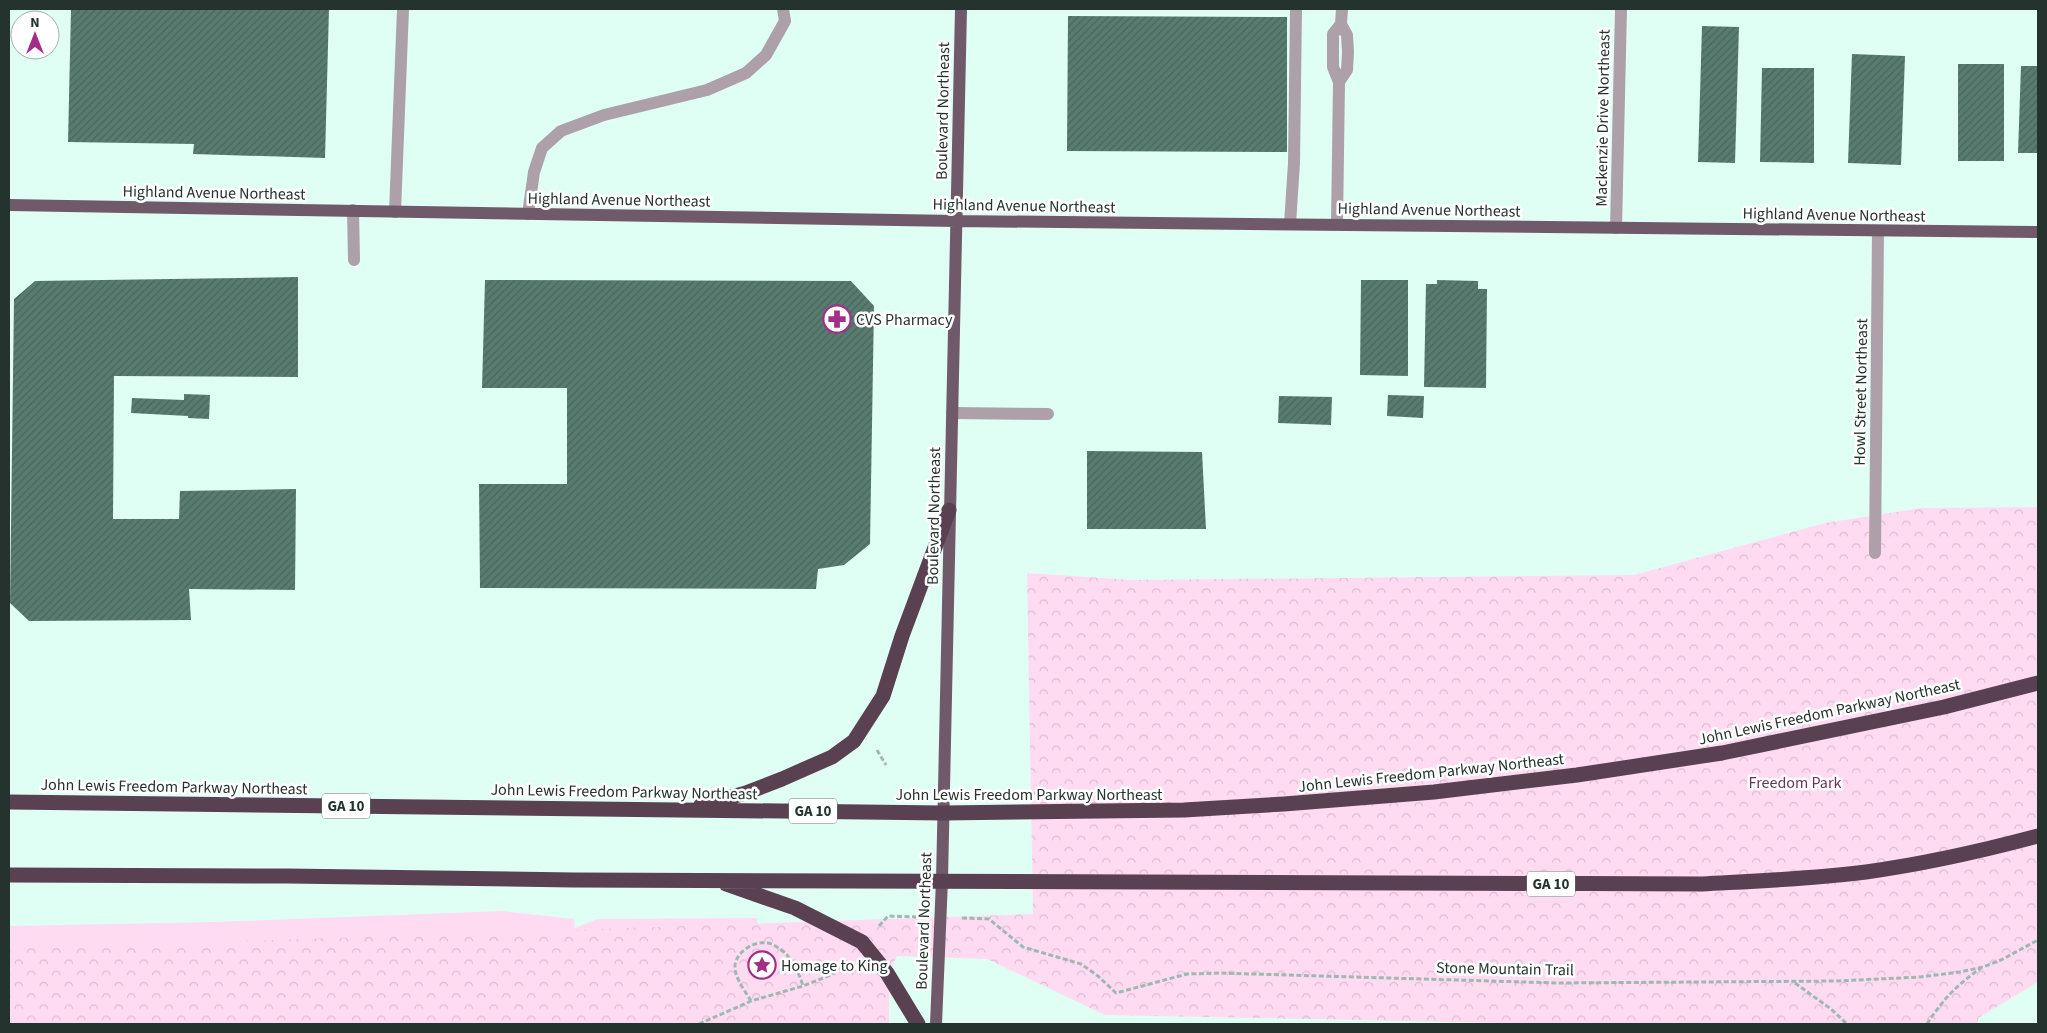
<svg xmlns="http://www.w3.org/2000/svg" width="2047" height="1033" font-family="'Source Sans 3',sans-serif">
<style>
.grass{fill:#ffdbf2}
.park{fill:url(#park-crowns)}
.building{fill:url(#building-hatch)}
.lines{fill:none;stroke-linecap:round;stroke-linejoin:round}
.path{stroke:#9fb9b0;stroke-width:3;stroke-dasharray:5 2.5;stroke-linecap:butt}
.minor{stroke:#ada0a9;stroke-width:12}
.major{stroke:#705a69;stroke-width:12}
.highway{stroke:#5a4152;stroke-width:15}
.labels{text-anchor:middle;stroke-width:5;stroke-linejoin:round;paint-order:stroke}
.shield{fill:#fff;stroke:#66706d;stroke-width:1}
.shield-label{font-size:15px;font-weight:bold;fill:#24332e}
.street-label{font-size:16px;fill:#24332e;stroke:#fff}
.poi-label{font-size:16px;fill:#24332e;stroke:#fff;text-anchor:start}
.park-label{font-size:16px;fill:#6c345d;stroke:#fff}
</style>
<defs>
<pattern id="park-crowns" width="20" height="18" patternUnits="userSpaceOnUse" patternTransform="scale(1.25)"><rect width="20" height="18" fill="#ffdbf2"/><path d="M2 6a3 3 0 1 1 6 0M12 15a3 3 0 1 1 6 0" fill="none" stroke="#dabcd0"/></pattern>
<pattern id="building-hatch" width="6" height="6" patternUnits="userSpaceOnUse" patternTransform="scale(1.25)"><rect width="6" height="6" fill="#597c71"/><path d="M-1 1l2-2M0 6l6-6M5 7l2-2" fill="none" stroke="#49665d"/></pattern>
</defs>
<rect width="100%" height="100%" fill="#e0fff4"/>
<path class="grass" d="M502,911L574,919L575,928L597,919L757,918L759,935L9,1024V926L214,922Z"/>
<path class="park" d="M2038,507V982L1978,1018V1024H1556L1105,1015L987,959L897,956L884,983L889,982V1024H9V949L1033,914L1027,573L1133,580L1634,575L1825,523L1921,508Z"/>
<path class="building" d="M71,9H329L325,158L193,154L194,144L68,142Z
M1068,16L1287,17V152L1067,151Z
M1702,26L1739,27L1735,163L1698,162Z
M1852,54L1905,56L1901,165L1848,163Z
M1958,64H2004V161H1958Z
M2021,66H2038V153H2018Z
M1762,68H1814V163L1760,162Z
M298,277V377L114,376L113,519H179L180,491L296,489L295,590L189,589L191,620L29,621L10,603L14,299L35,281Z
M485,280L851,281L874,306L870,544L844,565L818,569L816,589L480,588L479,484H567V388H482Z
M1361,280H1408V376L1360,375Z
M1437,280L1478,281V289H1487L1486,388L1424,387L1426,284H1437Z
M184,394L210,395L209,419L188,418V416L131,413L132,398L184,400Z
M1388,395L1424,396L1423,418L1387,416Z
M1279,396L1332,397L1331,425L1278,423Z
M1087,451L1202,452L1206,529H1087Z"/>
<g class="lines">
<path class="path" d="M877,750L886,765
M962,918L989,919L1023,947L1081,964L1098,976L1116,993L1187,974L1219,973L1558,983L1837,981L1920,977L1960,972L1983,967L2001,960L2038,940
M879,926L888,916L918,917
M1795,983L1831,1009L1847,1024
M751,1001C745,991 734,977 735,965C737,951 754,941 767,943C773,943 783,951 787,955C795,964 799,974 803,986
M699,1024L751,1001L803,986L831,975L847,962
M1927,1024C1943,999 1957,985 1981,968"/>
<path class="minor" d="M1339,82L1347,70L1348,52L1347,35L1341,24L1342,9
M353,210L354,260
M395,212L403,9
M528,214L534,172L542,148L561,131L604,115L707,90L746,73L766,55L785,21L783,9
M1290,224L1294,163L1296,9
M1337,224L1339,82L1333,67V34L1341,24
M1616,228L1621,9
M952,413L1048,414
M1875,553L1878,231"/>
<path class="major" d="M9,205L956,221L2038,232
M936,1024L942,880L961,9"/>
<path class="highway" d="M9,802L943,813L1184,810L1284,804L1434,792L1577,775L1722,753L1944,707L2038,683
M701,805L746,793L782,779L832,757L854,741L883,696L902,636L949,510
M9,875L287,876L574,880L1702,884C1757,881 1812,879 1866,872C1924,864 1982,851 2038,836
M726,884L795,908L862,942L887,973L918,1024"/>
</g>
<defs>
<g id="pharmacy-ring" transform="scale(1.4375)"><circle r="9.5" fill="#fff" stroke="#a22e88" stroke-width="1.5"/><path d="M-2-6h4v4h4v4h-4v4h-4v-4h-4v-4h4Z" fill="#a22e88"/></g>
<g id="sight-ring" transform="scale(1.4375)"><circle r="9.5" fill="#fff" stroke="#a22e88" stroke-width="1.5"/><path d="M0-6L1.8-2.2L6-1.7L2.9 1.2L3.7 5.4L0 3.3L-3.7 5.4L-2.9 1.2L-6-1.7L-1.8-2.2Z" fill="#a22e88"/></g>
</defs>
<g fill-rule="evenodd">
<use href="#pharmacy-ring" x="837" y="319"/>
<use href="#sight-ring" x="762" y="965"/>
</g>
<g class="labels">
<g class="shield">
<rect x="322" y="793.5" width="48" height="25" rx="4"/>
<rect x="789" y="798.5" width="48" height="25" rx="4"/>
<rect x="1527" y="871.5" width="48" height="25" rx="4"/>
</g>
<g class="shield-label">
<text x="346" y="811">GA 10</text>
<text x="813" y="816">GA 10</text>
<text x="1551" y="889">GA 10</text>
</g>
<g class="street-label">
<text transform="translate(942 111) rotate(-89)" y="6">Boulevard Northeast</text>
<text transform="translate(1602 118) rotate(-89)" y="6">Mackenzie Drive Northeast</text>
<text transform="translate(214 192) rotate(1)" y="6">Highland Avenue Northeast</text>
<text transform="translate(619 199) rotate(1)" y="6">Highland Avenue Northeast</text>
<text transform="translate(1024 205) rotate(1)" y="6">Highland Avenue Northeast</text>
<text transform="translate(1429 209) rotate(1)" y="6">Highland Avenue Northeast</text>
<text transform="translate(1834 214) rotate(1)" y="6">Highland Avenue Northeast</text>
<text transform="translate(1860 392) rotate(-89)" y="6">Howl Street Northeast</text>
<text transform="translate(933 516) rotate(-89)" y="6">Boulevard Northeast</text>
<text transform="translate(1829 711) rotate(-12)" y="6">John Lewis Freedom Parkway Northeast</text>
<text transform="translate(1431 772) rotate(-6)" y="6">John Lewis Freedom Parkway Northeast</text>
<text transform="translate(174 786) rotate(1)" y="6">John Lewis Freedom Parkway Northeast</text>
<text transform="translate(624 791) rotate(1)" y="6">John Lewis Freedom Parkway Northeast</text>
<text x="1029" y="800">John Lewis Freedom Parkway Northeast</text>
<text transform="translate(923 921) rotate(-88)" y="6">Boulevard Northeast</text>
<text transform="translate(1505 968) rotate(1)" y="6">Stone Mountain Trail</text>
</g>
<g class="poi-label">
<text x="856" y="325">CVS Pharmacy</text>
<text x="781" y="971">Homage to King</text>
</g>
<g class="park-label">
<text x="1795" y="788">Freedom Park</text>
</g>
</g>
<rect width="2047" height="1033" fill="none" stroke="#24332e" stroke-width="20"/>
<g transform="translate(35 35)"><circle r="24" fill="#ffffff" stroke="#a7adab"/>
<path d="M0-4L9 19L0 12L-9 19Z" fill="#a22e88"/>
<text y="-8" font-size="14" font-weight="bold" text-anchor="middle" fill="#24332e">N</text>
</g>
</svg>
